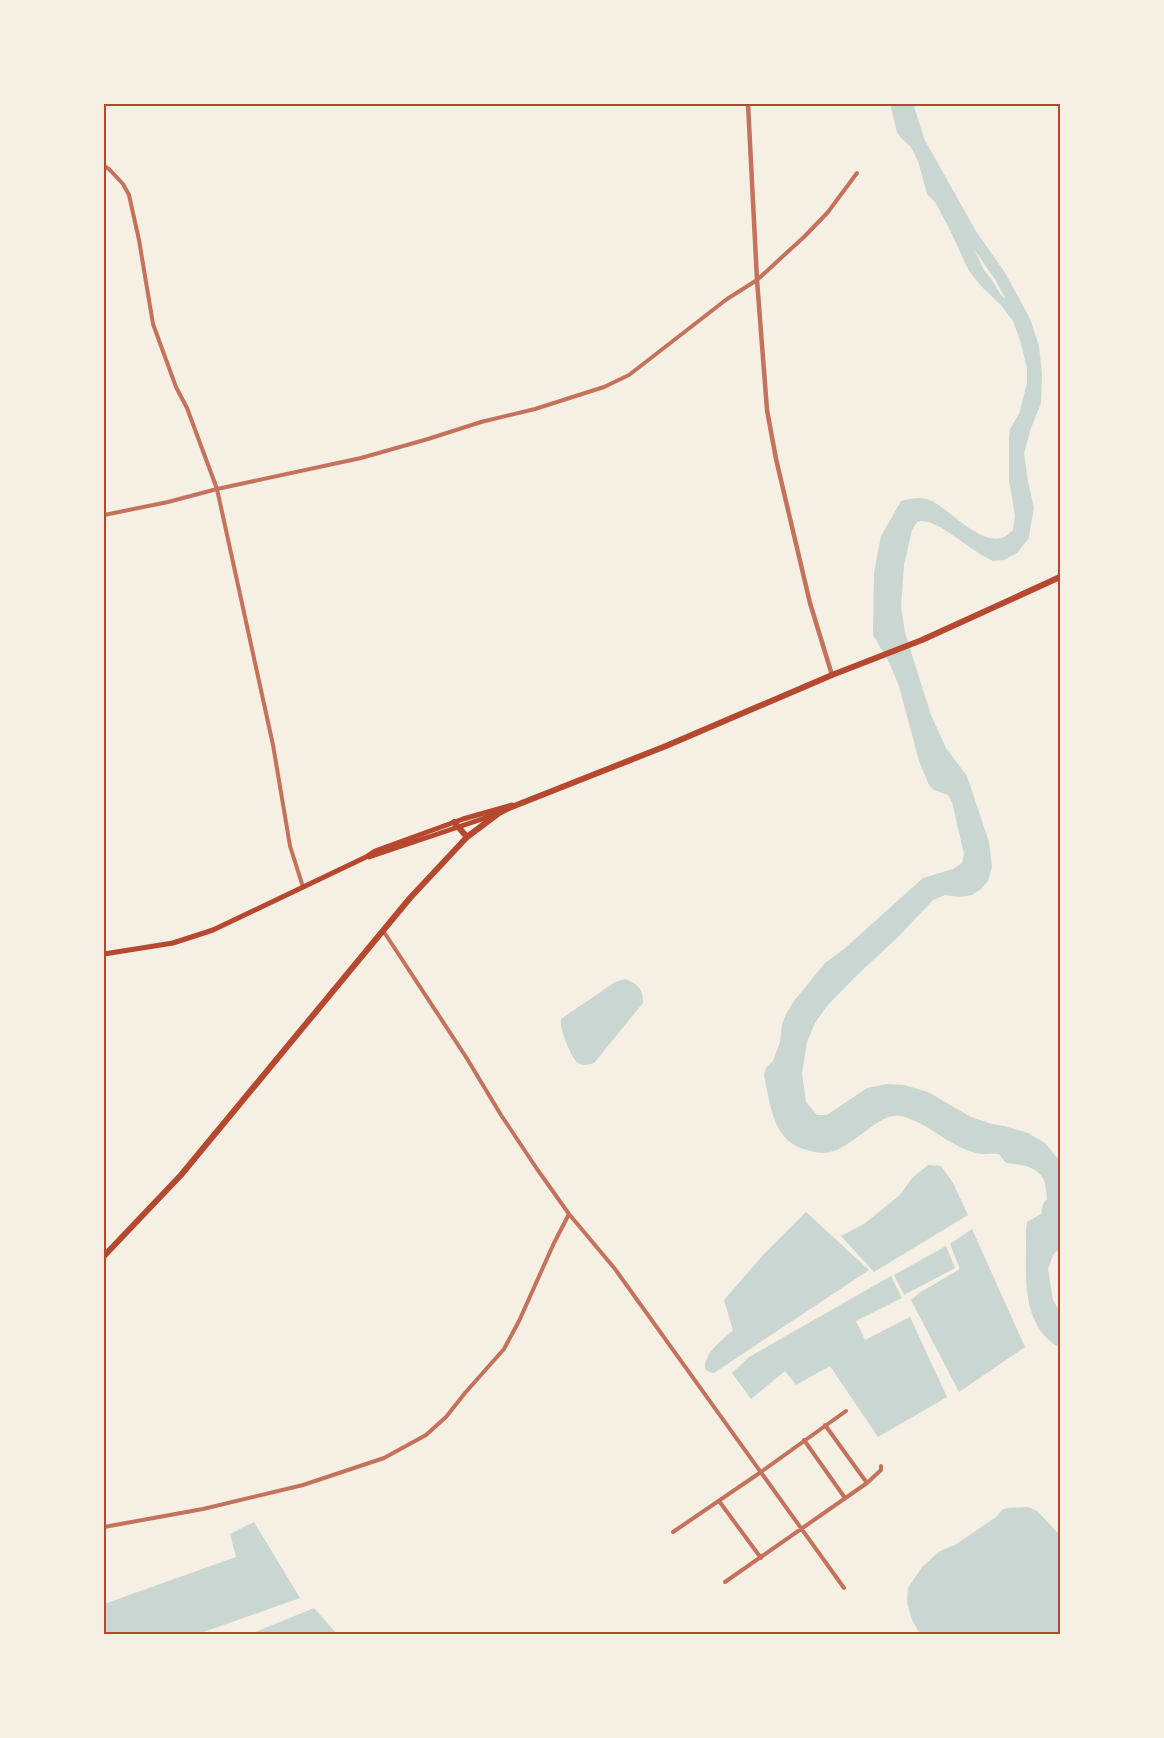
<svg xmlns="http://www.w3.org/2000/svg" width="1164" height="1738" font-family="Figtree,sans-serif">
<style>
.water{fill:#c9d6d2}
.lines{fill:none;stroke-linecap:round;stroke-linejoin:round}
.river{stroke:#c9d6d2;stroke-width:12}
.minor{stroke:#c5725c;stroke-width:4}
.tertiary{stroke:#c5725c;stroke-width:4.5}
.secondary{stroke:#b5482f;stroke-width:5}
.trunk{stroke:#b5482f;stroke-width:6}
.neatline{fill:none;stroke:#b5482f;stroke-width:2}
</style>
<rect width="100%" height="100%" fill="#f6efe4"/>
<path class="water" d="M890,104H903L927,163L956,211L984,270L992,280L1001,295L1008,301L1022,322L1029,343L1034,368L1032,399L1027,416L1018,435L1015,450L1021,487L1030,530L1029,538L1017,553L1004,560L993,561L983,556L942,528L929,522L921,521L917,522L912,530L904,565L901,606L905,633L931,715L946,748L967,776L989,842L992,867L988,881L981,889L972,895L959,897L945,895L933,900L899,936L854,978L827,1006L815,1023L807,1042L802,1073L806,1102L817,1115H827L867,1088L887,1084L904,1085L928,1092L971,1117L992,1124L1004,1126L1028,1133L1045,1143L1060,1161V1248L1053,1255L1048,1269L1053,1300L1060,1312V1348C1018,1324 1027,1271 1026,1229L1027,1222L1041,1214L1043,1204L1047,1199C1046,1179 1042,1169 1021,1165C1015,1164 1010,1164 1005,1162L999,1154C991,1153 983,1155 976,1153C948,1146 928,1122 900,1116C878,1111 850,1154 822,1153C818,1153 814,1152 811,1151C772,1144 771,1106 764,1075L766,1068L773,1061L780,1042L782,1024L786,1014L794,1001L825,963L844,949L923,878L953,869L962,863L964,854L952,802L948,795L934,790L929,785L919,761L899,686L889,662L873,635L874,573L881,536L901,501C912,498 922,496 932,501C950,510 982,547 1004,537C1007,536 1010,532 1013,530L1015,516L1009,480V438L1010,429L1019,414L1027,383V369L1021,343L1013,321L1000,304L983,288L969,271L949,228L935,202L927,194L918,161L911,147L900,137L897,132Z
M625,979C637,983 644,990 643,1003L594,1063C589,1065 583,1066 578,1063C571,1058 559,1027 561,1019L615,982Z
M928,1165L941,1166L953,1183L968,1215L874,1272L841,1236L864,1224L900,1195L913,1177Z
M806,1212L869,1270L714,1373L709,1372L705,1369C704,1352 722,1341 733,1330L724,1300L764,1254Z
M972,1229L1025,1347L959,1392L911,1300L919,1293L960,1269L950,1244Z
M946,1246L955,1268L904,1295L894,1275Z
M891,1276L902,1298L856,1321L865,1340L910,1317L947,1397L878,1437L830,1366L796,1385L785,1371L751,1399L732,1373L749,1357Z
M1028,1507L1037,1511L1060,1535V1634H920L912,1620L907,1602L908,1588L922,1567L940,1551L955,1545L996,1517L1002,1510L1007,1508Z
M254,1522L300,1598L198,1634H104V1604L236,1557L230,1534Z
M314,1608L337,1634H250Z"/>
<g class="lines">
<path class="river" d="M907,104L919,142L970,233L1000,276L1025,322L1033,347L1036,374L1035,402L1025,427L1018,453L1022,482L1028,508L1024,529"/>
<path class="minor" d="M104,166L109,169L123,184L129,195L139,240L153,324L176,387L187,408L217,489L273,745L290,846L303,887
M104,515L168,502L217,489L361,458L428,439L481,422L535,409L604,387L629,375L727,299L757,280L805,236L828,212L857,173
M384,932L466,1057L501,1115L537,1169L569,1214L615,1269L844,1588
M825,1425L867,1483
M804,1440L845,1498
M719,1501L761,1558
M104,1527L203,1509L303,1485L384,1458L426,1435L446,1417L465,1393L504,1349L519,1321L554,1243L569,1214
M673,1532L761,1472L846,1411
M725,1582L867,1483L881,1470V1466"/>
<path class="tertiary" d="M748,104L757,280L767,410L776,459L810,603L832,675"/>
<path class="secondary" d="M369,857L494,815
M104,954L173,943L213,930L366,857L375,851L463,819L512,805"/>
<path class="trunk" d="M454,822L467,837
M104,1256L181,1175L410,898L467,837L499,813L509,808L666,746L832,675L922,640L1060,577"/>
</g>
<rect width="1164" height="1738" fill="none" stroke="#f6efe4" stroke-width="210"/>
<rect x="105" y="105" width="954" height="1528" class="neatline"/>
</svg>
